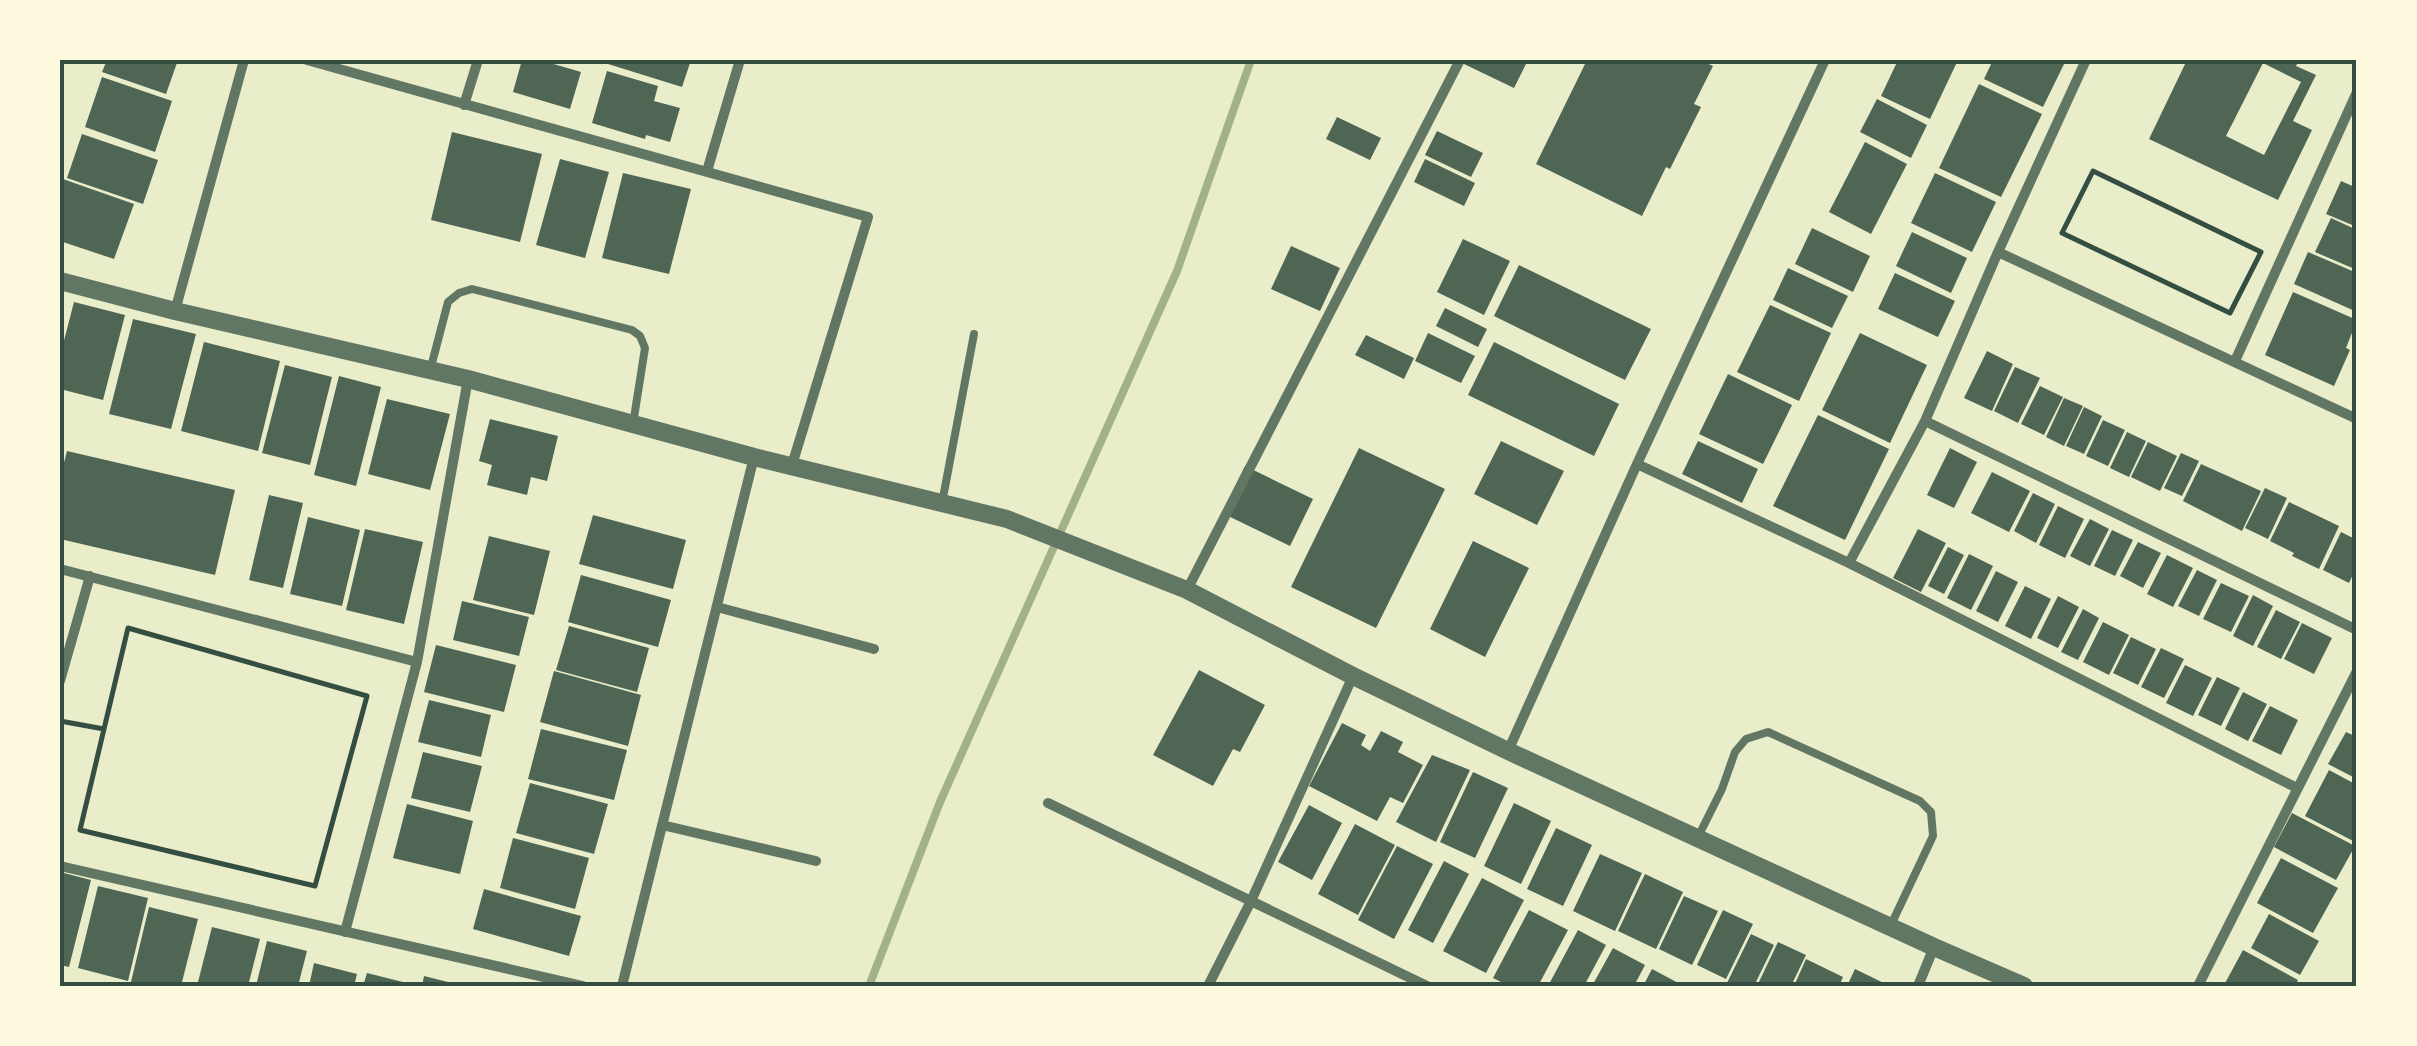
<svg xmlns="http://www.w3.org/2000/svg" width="2417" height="1046" font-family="'Source Serif 4',serif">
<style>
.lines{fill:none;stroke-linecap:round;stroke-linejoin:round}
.stream{stroke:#a3b18a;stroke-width:8}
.building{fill:#4f6655;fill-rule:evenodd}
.path{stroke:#344e41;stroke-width:5}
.service{stroke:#617663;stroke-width:8}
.minor{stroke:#617663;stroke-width:10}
.tertiary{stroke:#617663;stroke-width:18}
.neatline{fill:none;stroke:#344e41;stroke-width:4}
</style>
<rect width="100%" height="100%" fill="#e9edc9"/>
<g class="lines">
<path class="stream" d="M869,986L940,802L1177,271L1251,60"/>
</g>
<path class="building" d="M107,60H178L166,94L102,72Z
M522,60H540L581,72L570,109L513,92Z
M609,60H691L682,87L608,64Z
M1466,60H1528L1514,88L1464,64Z
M1587,60H1620L1627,63L1628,60H1700L1713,66L1694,104L1701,107L1670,169L1666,167L1642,216L1536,164Z
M1898,60H1958L1930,119L1881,96Z
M1993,60H2066L2043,107L1984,79Z
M2187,60H2299L2296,66L2316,75L2293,121L2312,130L2278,200L2149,139ZM2263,63L2301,82L2264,155L2226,136Z
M607,71L658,86L654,101L680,108L670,142L646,135L645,139L592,123Z
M102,77L172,101L155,152L85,127Z
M1979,84L2042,114L2001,197L1939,168Z
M1877,99L1927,125L1911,158L1860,132Z
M1337,117L1381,138L1370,160L1326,139Z
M1437,131L1483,153L1471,177L1425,155Z
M452,132L542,154L520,242L431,220Z
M82,134L158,160L143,204L67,178Z
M1865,142L1907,164L1871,234L1829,212Z
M560,159L609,172L585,258L536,245Z
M1425,159L1475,183L1464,206L1414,182Z
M623,173L691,189L669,274L602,258Z
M1935,173L1996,202L1972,252L1911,223Z
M60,178L134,204L114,259L60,241Z
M2341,181L2357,188V227L2326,214Z
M2331,218L2357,230V270L2315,252Z
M1812,228L1870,256L1853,292L1795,264Z
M1912,232L1967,258L1951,293L1896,266Z
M1463,239L1510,261L1484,315L1437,292Z
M1291,246L1340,268L1320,311L1271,289Z
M2308,252L2357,273V312L2294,284Z
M1519,265L1651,329L1625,380L1494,316Z
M1788,268L1848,296L1832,328L1773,300Z
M1895,273L1955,301L1938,337L1878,309Z
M2293,292L2357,320L2346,348L2350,350L2334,386L2265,355Z
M74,302L125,315L103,400L60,389V356Z
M1770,305L1831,333L1799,401L1737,372Z
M1445,308L1487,329L1478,347L1436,326Z
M133,319L196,334L171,429L109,414Z
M1428,333L1475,356L1461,383L1415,361Z
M1860,333L1927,365L1890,443L1822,410Z
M1366,335L1414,358L1404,379L1355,355Z
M204,342L280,361L258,451L181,431Z
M1494,342L1619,404L1594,456L1468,395Z
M1987,351L2013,364L1992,411L1964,398Z
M285,365L332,377L310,465L262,453Z
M2015,367L2040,378L2018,423L1994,411Z
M1728,374L1792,405L1763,464L1699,434Z
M339,376L381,387L356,486L314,475Z
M2040,386L2063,397L2044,435L2021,424Z
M2064,398L2083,406L2064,446L2046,437Z
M387,399L450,414L430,490L368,474Z
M2084,407L2102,416L2084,454L2066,446Z
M1818,415L1889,449L1845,540L1773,506Z
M490,419L558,436L547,481L531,477L527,495L487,485L492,465L479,461Z
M2103,420L2125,430L2108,466L2086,456Z
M2127,432L2146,441L2129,477L2110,468Z
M1501,441L1564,471L1537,525L1474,494Z
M1698,441L1758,469L1742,503L1682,474Z
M2148,442L2177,456L2160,491L2131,477Z
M1359,448L1445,489L1376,628L1291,587Z
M1950,448L1977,462L1954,508L1927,495Z
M67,451L235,490L215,575L60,539V478Z
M2181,453L2199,461L2182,496L2164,488Z
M2201,464L2261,491L2242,531L2183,501Z
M1245,466L1313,499L1290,546L1222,513Z
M1992,472L2030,491L2009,532L1971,513Z
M2265,488L2287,498L2268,539L2245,528Z
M2033,493L2055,504L2036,543L2014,531Z
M269,495L303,503L283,588L249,580Z
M2289,502L2339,526L2319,569L2292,556L2294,553L2270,541Z
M2058,506L2084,519L2065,558L2039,545Z
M593,515L686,540L673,589L579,564Z
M308,517L360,530L342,606L290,594Z
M2090,519L2109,529L2090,566L2070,556Z
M365,529L423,542L404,624L346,610Z
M1918,529L1946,543L1921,592L1893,578Z
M2112,530L2133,540L2115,576L2094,566Z
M2341,532L2357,540V566L2349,583L2323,570Z
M489,536L550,551L534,615L473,600Z
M1473,541L1529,568L1485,657L1430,629Z
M2138,542L2161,553L2143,588L2120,576Z
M1948,547L1964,555L1944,594L1928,586Z
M1969,554L1993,566L1971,610L1947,598Z
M2167,555L2193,568L2173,607L2147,594Z
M2197,570L2217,580L2199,616L2178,606Z
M1996,571L2018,582L1998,622L1976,611Z
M581,575L671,600L658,647L568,622Z
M2221,583L2249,596L2231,632L2203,619Z
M2025,586L2051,599L2031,639L2005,626Z
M2253,595L2273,606L2253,646L2233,636Z
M2058,596L2079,607L2058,648L2037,638Z
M462,601L529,617L519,656L453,640Z
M2083,609L2099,618L2078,660L2061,652Z
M2276,610L2300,622L2281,659L2257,647Z
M2103,622L2129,635L2109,675L2083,662Z
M2302,623L2332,638L2314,674L2284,659Z
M569,626L649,648L637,692L556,670Z
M2131,637L2156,649L2138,685L2113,673Z
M436,645L516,665L504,712L424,692Z
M2161,648L2184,659L2164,698L2141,687Z
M2185,665L2212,678L2193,716L2166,703Z
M1199,670L1265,705L1240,752L1233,749L1213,786L1153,755Z
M554,671L641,695L628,746L540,722Z
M2217,677L2240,688L2221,726L2198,715Z
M2243,692L2267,704L2248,741L2225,729Z
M429,700L491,715L481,757L418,742Z
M2270,706L2298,720L2281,755L2252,741Z
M1342,723L1366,735L1361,745L1370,751L1381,731L1403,742L1398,752L1423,765L1403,803L1390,797L1377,821L1309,786Z
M541,729L627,750L614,800L528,779Z
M2346,732L2357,737V779L2328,764Z
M423,752L482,766L470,812L411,798Z
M1432,755L1470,770L1436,842L1396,822Z
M2329,770L2357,785V843L2305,816Z
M1473,772L1508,788L1475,858L1440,842Z
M530,783L608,804L594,854L516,833Z
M1514,803L1551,821L1521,884L1484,866Z
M407,804L473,821L460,874L393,858Z
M1309,805L1342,823L1312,880L1278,862Z
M2292,813L2355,846L2336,880L2274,847Z
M1355,824L1395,845L1358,915L1318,894Z
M1556,828L1592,845L1563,906L1527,889Z
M513,838L589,858L575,909L500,888Z
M1397,846L1433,864L1394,939L1358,920Z
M1600,854L1642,873L1615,931L1573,911Z
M2281,858L2338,888L2313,933L2257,903Z
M1444,861L1469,874L1433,943L1408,930Z
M60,872L91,880L69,967L60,965Z
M1645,874L1683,892L1656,949L1618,931Z
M1482,878L1524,900L1486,973L1443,951Z
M98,886L148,898L128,981L78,968Z
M484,889L581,916L569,956L473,929Z
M1684,896L1718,911L1692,965L1659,949Z
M149,907L198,919L181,986H130Z
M1529,910L1568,930L1538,986H1509L1493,978Z
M1723,910L1753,924L1726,979L1697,965Z
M2269,914L2319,941L2300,975L2251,948Z
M212,927L260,939L248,986H197Z
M1578,930L1606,945L1584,986H1548Z
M1751,934L1774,945L1754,986H1734L1727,983Z
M267,941L307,951L298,986H256Z
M1778,942L1806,955L1791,986H1757Z
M1613,948L1645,965L1634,986H1592Z
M2243,950L2298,980L2295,986L2224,985Z
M1806,959L1843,977L1839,986H1794Z
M314,963L357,974L354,986H309Z
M1652,969L1684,986H1643Z
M1855,969L1890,986H1847Z
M367,973L415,985V986H363Z
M424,976L460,985V986H422Z"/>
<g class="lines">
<path class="path" d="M2093,171L2261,252L2230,313L2062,233Z
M128,628L367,696L315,886L80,830Z
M60,721L104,729"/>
<path class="service" d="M431,367L448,302L459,293L472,289L632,330L640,336L645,348L633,424
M942,503L974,334
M1698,837L1722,789L1735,752L1746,739L1768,732L1920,801L1931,812L1933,836L1890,927"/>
<path class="minor" d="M307,60L868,217L792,465
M464,105L478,60
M707,171L740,60
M1998,252L2357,419
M175,311L244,60
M2235,361L2357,92
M1925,421L2357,630
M1637,464L1849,563L2297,788
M1849,563L1925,421L1998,252L2086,60
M60,569L417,662
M1187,590L1460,60
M717,607L874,649
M60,681L90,576
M1508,751L1637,464L1825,60
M1048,803L1427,986
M662,825L816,861
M60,866L583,986
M345,932L417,662L468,379
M622,986L754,457
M1208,986L1251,901L1353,676
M1918,986L1934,947
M2198,986L2357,671"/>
<path class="tertiary" d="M60,281L175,311L468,379L754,457L1007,519L1187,590L1353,676L1508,751L1934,947L2024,986"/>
</g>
<rect width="2417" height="1046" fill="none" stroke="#fefae0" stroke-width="125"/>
<rect x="62" y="62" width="2292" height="922" class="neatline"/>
</svg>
